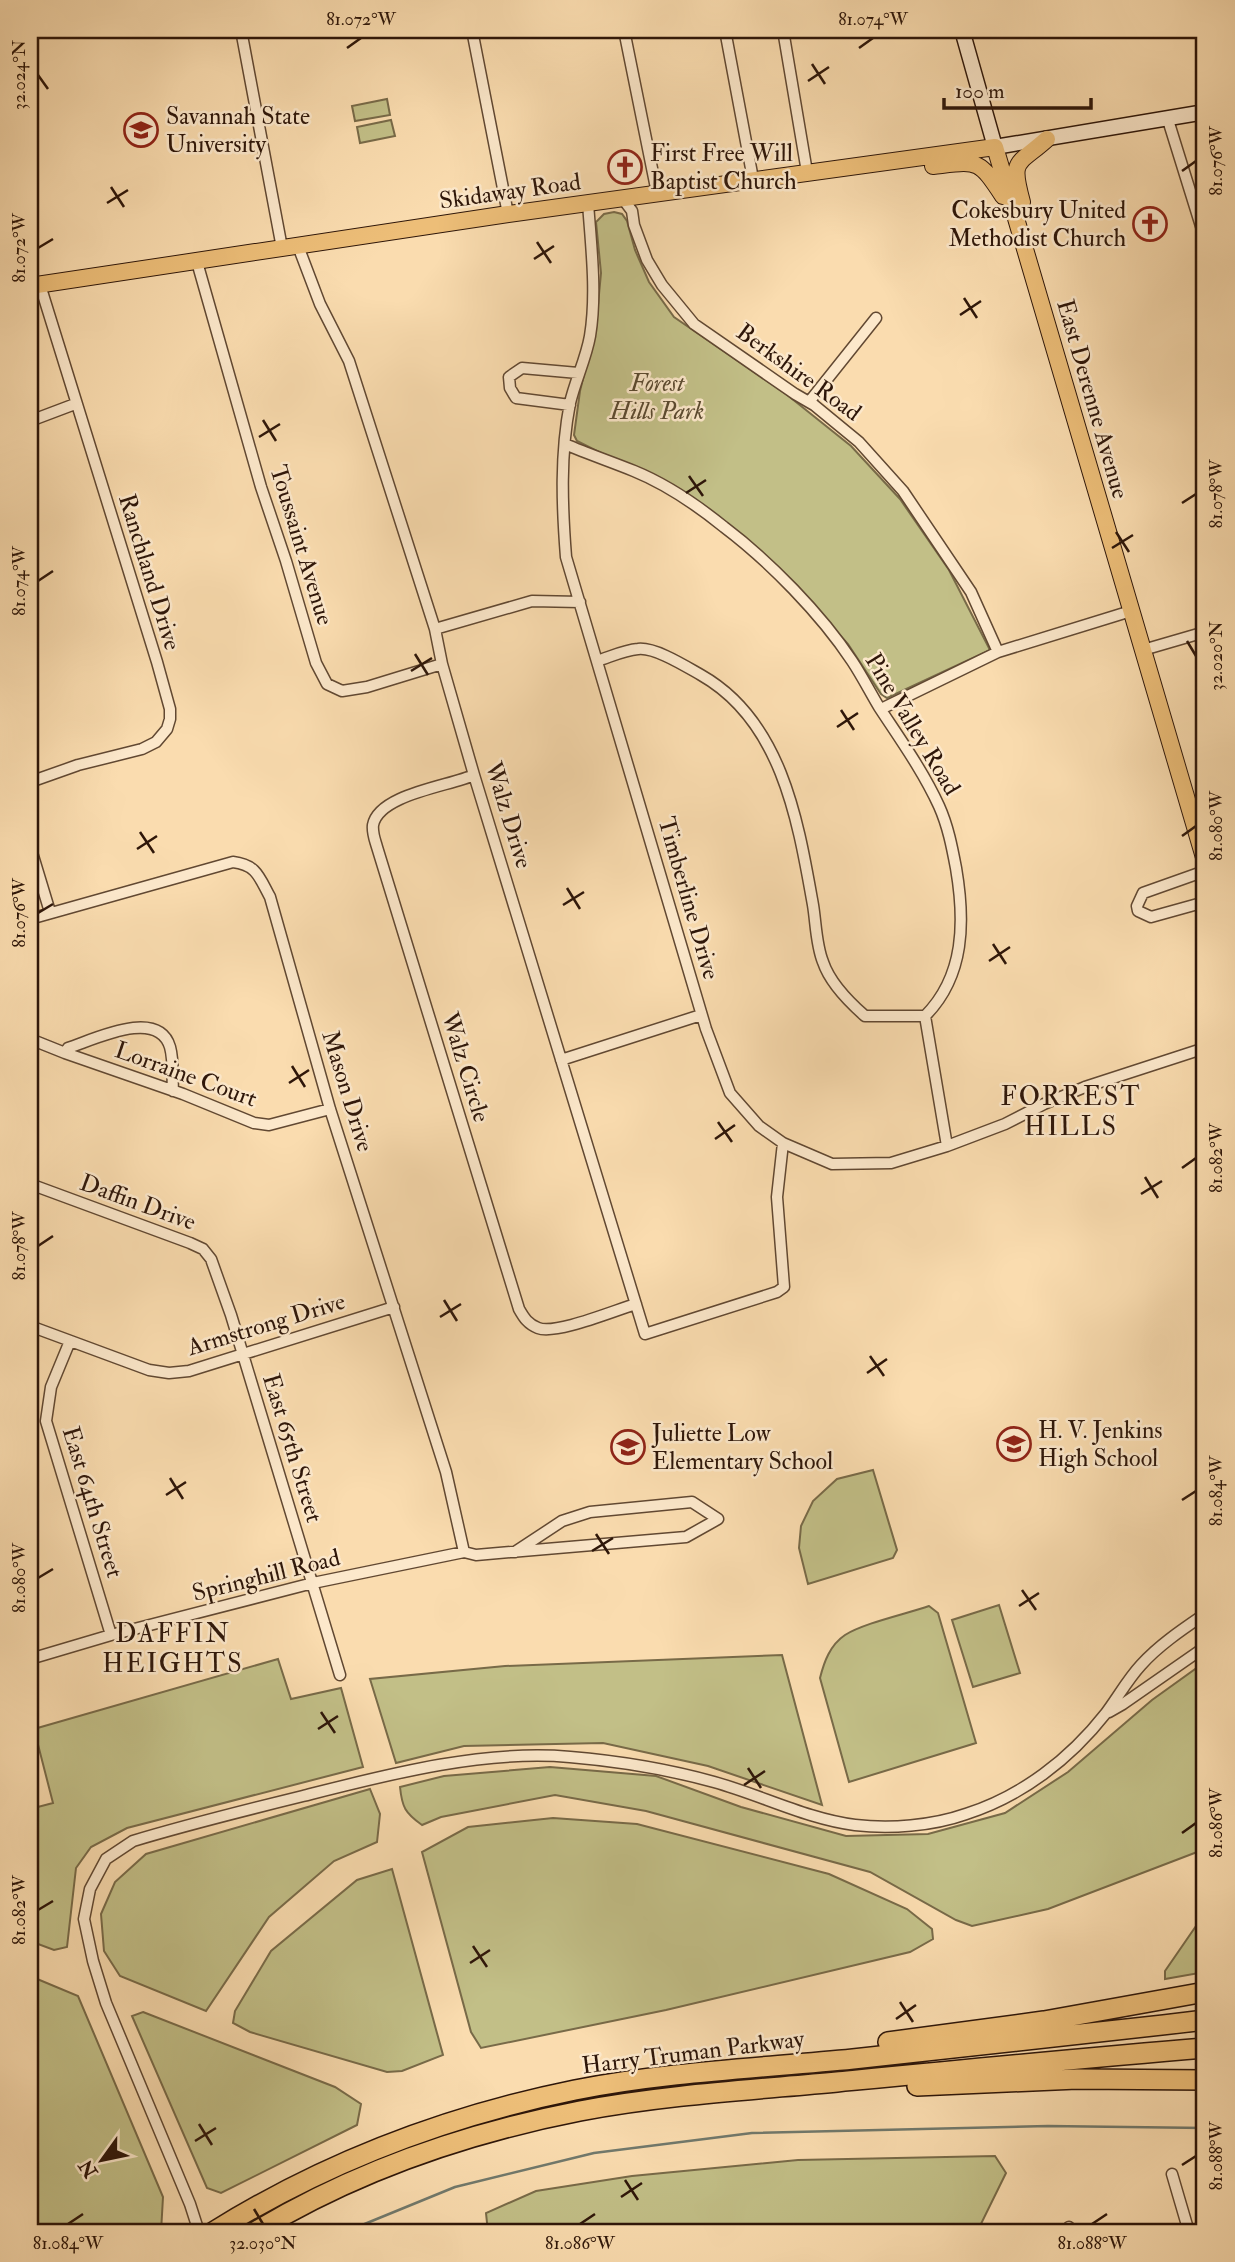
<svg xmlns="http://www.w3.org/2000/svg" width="1235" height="2262" font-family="'IM FELL Double Pica',serif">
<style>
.green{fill:#c2bf87;stroke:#786a48;stroke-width:2}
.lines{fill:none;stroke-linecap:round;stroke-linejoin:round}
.stream{stroke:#71796c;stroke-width:2.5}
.street-casing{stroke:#614832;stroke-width:13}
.secondary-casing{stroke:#2e1609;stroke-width:17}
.primary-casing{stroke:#2e1609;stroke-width:18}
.highway-casing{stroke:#2e1609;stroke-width:22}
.street{stroke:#fce8cb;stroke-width:10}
.secondary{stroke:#fce8cb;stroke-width:14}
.primary{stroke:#edbe78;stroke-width:16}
.highway{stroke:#edbe78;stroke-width:19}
.ticks{fill:none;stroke:#2e1609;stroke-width:2.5}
.labels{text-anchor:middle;stroke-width:5;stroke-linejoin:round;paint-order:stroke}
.poi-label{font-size:24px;fill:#2e1609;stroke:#fce8cb;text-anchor:start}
.street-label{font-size:24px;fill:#2e1609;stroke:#fce8cb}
.park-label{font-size:24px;font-style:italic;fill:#5a492f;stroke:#fce8cb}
.neighbourhood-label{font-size:26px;letter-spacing:2px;fill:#2e1609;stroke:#fce8cb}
.neatline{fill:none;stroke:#2e1609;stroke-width:2.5}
.ticks-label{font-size:18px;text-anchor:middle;fill:#2e1609}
</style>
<rect width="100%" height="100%" fill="#fadcaf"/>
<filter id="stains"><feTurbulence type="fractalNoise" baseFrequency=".00286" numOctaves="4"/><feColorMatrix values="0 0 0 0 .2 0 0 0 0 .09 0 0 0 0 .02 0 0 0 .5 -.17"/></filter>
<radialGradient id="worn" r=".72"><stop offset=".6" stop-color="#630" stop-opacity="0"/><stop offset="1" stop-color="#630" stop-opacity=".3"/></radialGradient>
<path class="green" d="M387,99L390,115L355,121L352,106Z
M391,120L395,136L360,143L357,127Z
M614,212L622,214L627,221L635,250L649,282L674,317L786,394L851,446L900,499L949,570L990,650L887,698L881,694L848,644L797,588L655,480L577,441L574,435L580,391L596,326L601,273L596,222L604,214Z
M873,1470L897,1550L893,1558L808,1584L799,1548L801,1526L813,1501L837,1479Z
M999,1605L1020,1673L973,1687L952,1620Z
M929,1606L938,1613L976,1743L849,1782L820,1678C824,1662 830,1645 845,1635C864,1623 906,1614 929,1606Z
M782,1655L822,1805L708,1766L603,1743L464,1746L396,1763L370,1679L505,1666Z
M278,1659L291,1699L341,1688L363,1767L127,1828L91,1847L76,1868L67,1947L54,1950L30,1941V1809L53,1803L34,1729Z
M1205,1662V1849L1048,1909L972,1926L956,1920L870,1872L646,1811L555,1795L441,1817L422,1825C405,1813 402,1807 400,1787L444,1776L550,1767L656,1776L741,1807L846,1836L928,1834L1005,1813L1068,1772L1152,1700Z
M370,1789L380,1814L377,1842L334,1861L269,1917L206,2011L120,1976L104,1951L101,1914L115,1882L146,1854Z
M553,1818L637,1824L829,1874L907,1909L932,1929L933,1939L910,1952L666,2010L481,2048L471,2032L422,1852L468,1827Z
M392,1869L443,2055L402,2071L387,2072L250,2032L233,2023L235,2011L271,1951L357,1880Z
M1205,1913V1972L1165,1979V1971Z
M30,1976L78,1996L163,2197L161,2232H30Z
M143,2012L335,2087L361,2104L357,2125L221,2193L207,2188L132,2016Z
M995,2156L1006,2173L977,2232H488L486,2213L536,2191L632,2176L798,2160Z"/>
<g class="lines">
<path class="stream" d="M345,2232L455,2187L594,2153L752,2133L1048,2126L1205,2128"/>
<g class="street-casing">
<path id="street" d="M241,30L282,248
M472,30L508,214
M624,30L657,193
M725,30L753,179
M783,30L807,172
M1168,120L1205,239
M623,199L632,211L634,225L647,260L662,285L694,324L795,394L814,405L859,442L903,491L971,592L998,652
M588,203C591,246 597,293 590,336C586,359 575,381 570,403C560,454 562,506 566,557L706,1029L730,1093L759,1126L783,1143L832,1164L891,1163L947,1146L1005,1124L1044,1104L1085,1087L1205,1048
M298,246L320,304L349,361L435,629L442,664L474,775L645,1334L777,1292L784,1287L777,1197L783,1143
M197,262L261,487L286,561L316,663L327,684L342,691L367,687L442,664
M809,402L876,318
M570,405L516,398L510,388L509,377L522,368L578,373
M30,421L75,404
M565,444C588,454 612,462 634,471C666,484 698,506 724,527C769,561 821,614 852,661C862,676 870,692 879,707C900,739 923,771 939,806C948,826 952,847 956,868C965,921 965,976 925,1016H865C849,1002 830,983 823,962C816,945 816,923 813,905C798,821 782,721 701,675C685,666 655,647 638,649C624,650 610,657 597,661
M435,629L532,601L580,602
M1143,650L1205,632
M881,709L998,652L1131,611
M474,775C450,786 379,794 373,825C372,833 375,840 377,847L519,1309C524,1318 528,1324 538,1328C556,1335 615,1310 636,1304
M30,782L78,765L142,749L156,742L167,729L170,719V709L157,662L40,285
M30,846L50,912
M1205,871L1143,893L1137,906L1138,911L1151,917L1205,902
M30,919L233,862C257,865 259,877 270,897L330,1109L446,1472L464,1552
M925,1016L947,1146
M30,1039L65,1053L183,1094L254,1123L269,1125L330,1109
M65,1053L68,1048C93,1040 158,1007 170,1047C174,1061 172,1077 173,1091
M561,1060L701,1015
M30,1184L190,1243L203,1249L211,1259L231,1315L340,1675
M30,1326L149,1370L169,1373L189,1371L394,1307
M70,1341L51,1387L46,1421L111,1635
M30,1659L111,1635L313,1583L464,1552L476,1555L686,1537L718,1519L692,1502L590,1512L562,1521L515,1552
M1109,1712L1123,1704L1205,1647
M1172,2174L1189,2232
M1069,2227L1071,2232
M199,2232L190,2204L106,2003L93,1961L84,1919L90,1889L106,1859L133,1841C189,1824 246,1810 303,1796C386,1775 484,1749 570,1757C618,1761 667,1769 714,1782C761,1795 807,1819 855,1825C890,1829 932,1826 966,1814C1022,1796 1070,1759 1106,1713C1118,1697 1128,1679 1141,1665C1159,1645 1183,1629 1205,1614"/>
</g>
<g class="secondary-casing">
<path id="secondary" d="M962,30L995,147L1205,112"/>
</g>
<g class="primary-casing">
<path id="primary" d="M933,166C978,161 978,158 1003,196
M1022,202C1010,158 1017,166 1047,139
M30,286L508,214L995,147L1205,861"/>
</g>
<g class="highway-casing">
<path id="highway" d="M888,2042L1044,2021L1205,1992
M917,2086L1077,2079L1205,2080
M213,2232C324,2163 447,2116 575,2090C666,2072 761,2068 853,2059C971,2047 1088,2034 1205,2020
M255,2232C354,2172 467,2133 580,2111C664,2095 751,2090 837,2082C960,2070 1082,2058 1205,2048"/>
</g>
<use href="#street" class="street"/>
<use href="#secondary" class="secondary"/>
<use href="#primary" class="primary"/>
<use href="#highway" class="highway"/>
</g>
<path class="ticks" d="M347,48L361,38M859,48L873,38M812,64L825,84M38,75L48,89M808,81L829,67M1182,171L1196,161M111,187L124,207M107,203L128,190M537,242L551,263M38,248L53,239M534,259L554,246M964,298L977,318M960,315L981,301M263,420L276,441M259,437L280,424M689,476L703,496M686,493L706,480M1182,503L1196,494M1116,532L1129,552M1112,548L1133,535M38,581L53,571M1187,641L1196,656M415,654L428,675M411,671L432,658M841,710L854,730M837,727L858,713M140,832L154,853M1182,836L1196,826M137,849L157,836M567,888L580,909M563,905L584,892M38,913L53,904M993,944L1006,964M989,961L1010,947M292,1066L305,1087M289,1083L309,1070M718,1122L732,1142M715,1139L735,1125M1182,1168L1196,1158M1145,1177L1158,1198M1141,1194L1162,1181M38,1246L53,1236M444,1300L457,1321M440,1317L461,1304M870,1356L884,1376M867,1373L887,1359M170,1478L183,1499M166,1495L186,1482M1182,1500L1196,1491M596,1534L609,1554M592,1551L613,1538M38,1578L53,1569M1022,1590L1036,1610M1019,1606L1039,1593M321,1712L335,1733M318,1729L338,1716M748,1768L761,1788M744,1785L765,1771M1182,1833L1196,1823M38,1910L53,1901M473,1946L487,1967M470,1963L490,1950M900,2002L913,2022M896,2019L916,2005M199,2124L212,2145M195,2141L216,2128M1182,2165L1196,2156M625,2180L638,2200M621,2197L642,2183M254,2209L263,2224M68,2224L83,2214M580,2224L595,2214M1092,2224L1107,2214"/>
<defs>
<g id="university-ring" transform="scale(1.75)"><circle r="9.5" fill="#fce8cb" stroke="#8f2418" stroke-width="1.5"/><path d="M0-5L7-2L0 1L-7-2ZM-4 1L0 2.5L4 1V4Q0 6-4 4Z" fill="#8f2418"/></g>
<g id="church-ring" transform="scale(1.75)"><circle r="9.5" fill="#fce8cb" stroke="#8f2418" stroke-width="1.5"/><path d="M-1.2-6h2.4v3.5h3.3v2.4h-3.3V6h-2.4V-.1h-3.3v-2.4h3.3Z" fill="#8f2418"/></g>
<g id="school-ring" transform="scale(1.75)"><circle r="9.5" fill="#fce8cb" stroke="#8f2418" stroke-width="1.5"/><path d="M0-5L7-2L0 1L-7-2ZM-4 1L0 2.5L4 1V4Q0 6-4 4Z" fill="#8f2418"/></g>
</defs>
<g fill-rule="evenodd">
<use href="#university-ring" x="141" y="130"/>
<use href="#church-ring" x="625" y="167"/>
<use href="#church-ring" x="1150" y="224"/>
<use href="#school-ring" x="1014" y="1444"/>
<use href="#school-ring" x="628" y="1447"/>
</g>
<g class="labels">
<g class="poi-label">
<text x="166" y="124">Savannah State<tspan x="166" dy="28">University</tspan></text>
<text x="650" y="161">First Free Will<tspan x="650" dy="28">Baptist Church</tspan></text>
<text x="1126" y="218" text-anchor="end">Cokesbury United<tspan x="1126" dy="28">Methodist Church</tspan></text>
<text x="1038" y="1438">H. V. Jenkins<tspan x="1038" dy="28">High School</tspan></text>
<text x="652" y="1441">Juliette Low<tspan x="652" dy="28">Elementary School</tspan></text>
</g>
<g class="street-label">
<text transform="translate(510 191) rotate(-8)" y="8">Skidaway Road</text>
<text transform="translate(799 372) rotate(36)" y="8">Berkshire Road</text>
<text transform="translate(1093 399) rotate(74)" y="8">East Derenne Avenue</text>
<text transform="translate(302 545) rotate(73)" y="8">Toussaint Avenue</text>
<text transform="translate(150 572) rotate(73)" y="8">Ranchland Drive</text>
<text transform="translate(913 724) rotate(59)" y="8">Pine Valley Road</text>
<text transform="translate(509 815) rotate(73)" y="8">Walz Drive</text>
<text transform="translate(689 898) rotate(74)" y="8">Timberline Drive</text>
<text transform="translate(466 1067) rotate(73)" y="8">Walz Circle</text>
<text transform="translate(186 1074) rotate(20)" y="8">Lorraine Court</text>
<text transform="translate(348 1091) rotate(73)" y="8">Mason Drive</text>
<text transform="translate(138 1202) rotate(20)" y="8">Daffin Drive</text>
<text transform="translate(266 1324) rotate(-17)" y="8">Armstrong Drive</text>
<text transform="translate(293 1448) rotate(73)" y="8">East 65th Street</text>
<text transform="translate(93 1502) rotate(73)" y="8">East 64th Street</text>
<text transform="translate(266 1575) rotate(-14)" y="8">Springhill Road</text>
<text transform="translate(693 2052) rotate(-7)" y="8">Harry Truman Parkway</text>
</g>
<g class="park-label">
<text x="657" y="391">Forest<tspan x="657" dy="28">Hills Park</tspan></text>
</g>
<g class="neighbourhood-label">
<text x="1071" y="1105">FORREST<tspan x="1071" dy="30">HILLS</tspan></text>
<text x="173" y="1642">DAFFIN<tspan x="173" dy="30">HEIGHTS</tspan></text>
</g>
</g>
<rect width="1235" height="2262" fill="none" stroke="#fadcaf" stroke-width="77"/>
<g transform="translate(102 2160) rotate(237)" stroke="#fce8cb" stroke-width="5" paint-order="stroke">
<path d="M0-5L12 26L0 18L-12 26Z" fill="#2e1609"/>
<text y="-10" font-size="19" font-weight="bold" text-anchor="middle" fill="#2e1609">N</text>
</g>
<path d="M944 98v10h147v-10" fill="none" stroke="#2e1609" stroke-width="3.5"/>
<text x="955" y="98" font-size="21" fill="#2e1609" stroke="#fce8cb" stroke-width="5" paint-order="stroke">100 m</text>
<rect x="38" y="38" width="1158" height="2186" class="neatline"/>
<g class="ticks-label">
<text x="361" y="25">81.072°W</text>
<text x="873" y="25">81.074°W</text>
<text transform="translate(19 75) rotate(-90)" y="6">32.024°N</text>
<text transform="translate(1216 161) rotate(-90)" y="6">81.076°W</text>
<text transform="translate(19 248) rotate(-90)" y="6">81.072°W</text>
<text transform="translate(1216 494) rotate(-90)" y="6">81.078°W</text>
<text transform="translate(19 581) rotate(-90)" y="6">81.074°W</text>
<text transform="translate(1216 656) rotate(-90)" y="6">32.020°N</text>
<text transform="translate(1216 826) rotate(-90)" y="6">81.080°W</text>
<text transform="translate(19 913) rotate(-90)" y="6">81.076°W</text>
<text transform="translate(1216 1158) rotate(-90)" y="6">81.082°W</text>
<text transform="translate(19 1246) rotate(-90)" y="6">81.078°W</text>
<text transform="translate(1216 1491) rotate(-90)" y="6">81.084°W</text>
<text transform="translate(19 1578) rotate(-90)" y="6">81.080°W</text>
<text transform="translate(1216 1823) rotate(-90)" y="6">81.086°W</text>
<text transform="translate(19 1910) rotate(-90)" y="6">81.082°W</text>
<text transform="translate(1216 2156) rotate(-90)" y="6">81.088°W</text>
<text x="68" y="2249">81.084°W</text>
<text x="263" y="2249">32.030°N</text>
<text x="580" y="2249">81.086°W</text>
<text x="1092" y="2249">81.088°W</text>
</g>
<rect width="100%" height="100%" filter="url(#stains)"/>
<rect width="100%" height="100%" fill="url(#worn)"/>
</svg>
